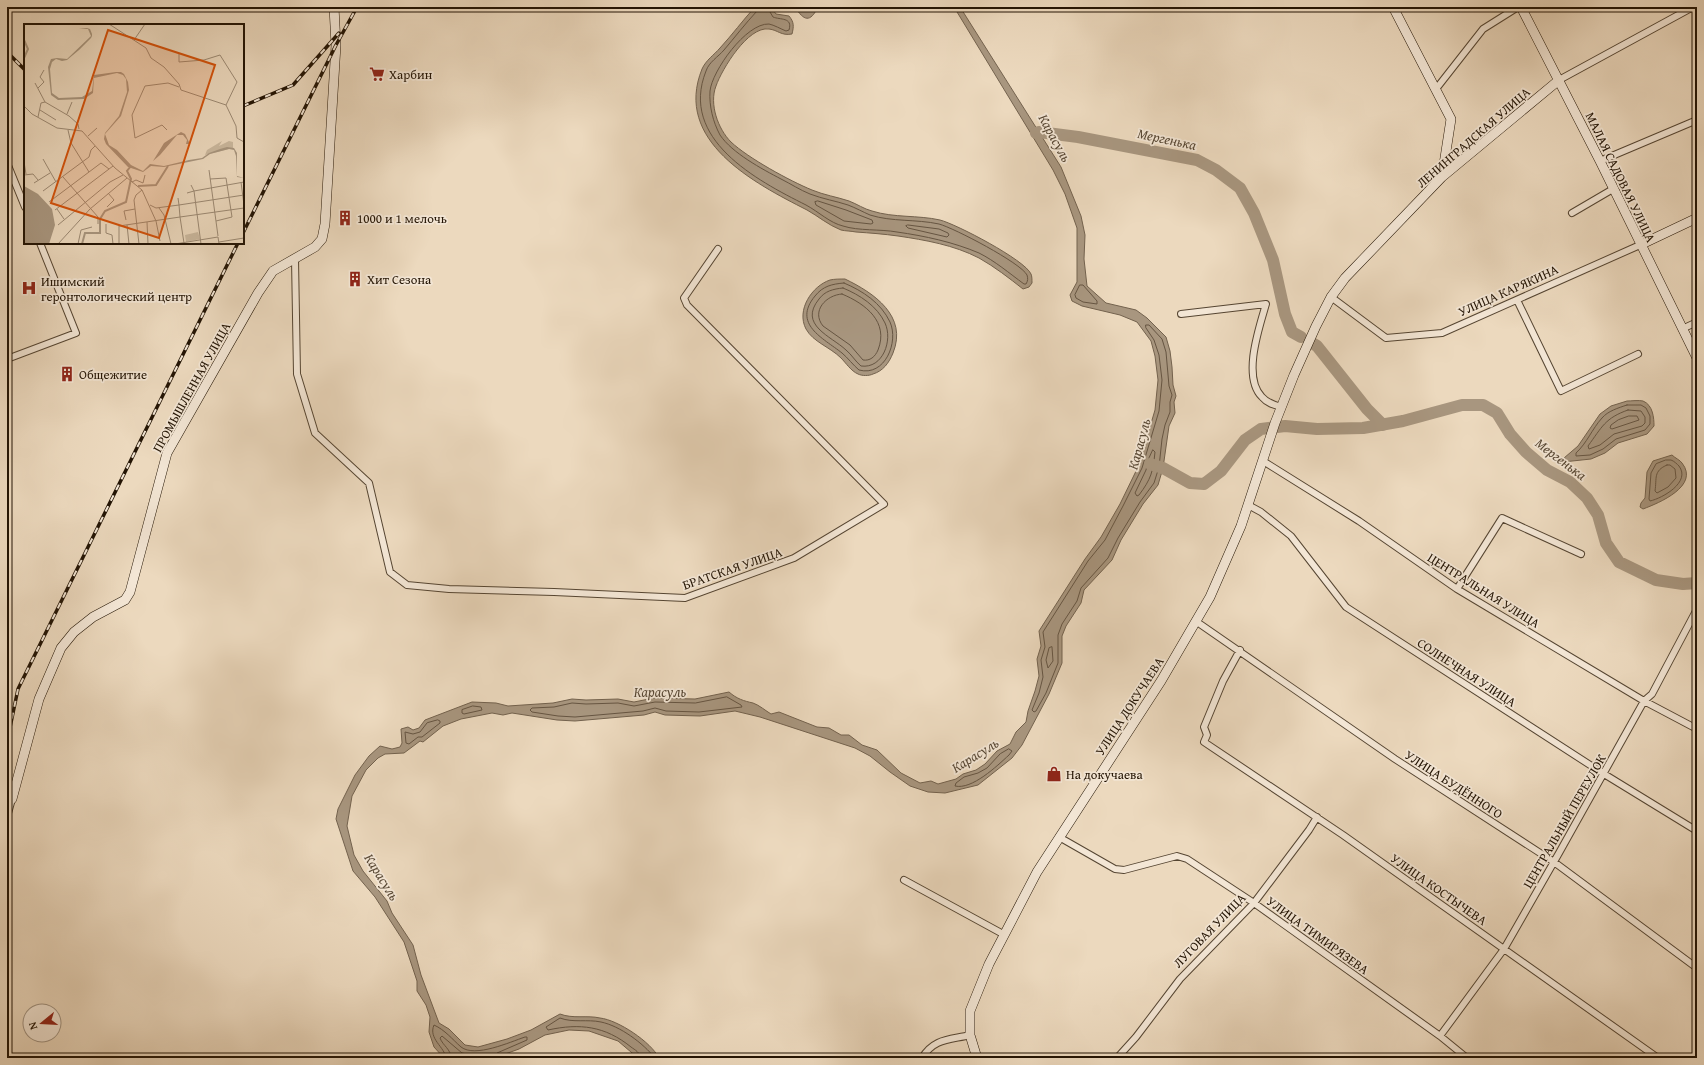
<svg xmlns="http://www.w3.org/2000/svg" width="1704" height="1065" font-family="'Gentium Book Plus',serif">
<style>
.water{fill:#a8967f;stroke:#73624e}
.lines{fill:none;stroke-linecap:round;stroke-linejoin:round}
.shore{stroke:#665542;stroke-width:1}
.river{stroke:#a8967f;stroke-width:12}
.street-casing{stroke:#554532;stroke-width:8}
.secondary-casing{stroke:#231404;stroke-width:10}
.street{stroke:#f3e6d5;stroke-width:6}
.secondary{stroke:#f3e6d5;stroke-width:9}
.rail-casing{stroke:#231404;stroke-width:3.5}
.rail{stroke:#f3e6d5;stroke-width:2;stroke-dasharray:6;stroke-linecap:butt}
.labels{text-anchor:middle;stroke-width:3.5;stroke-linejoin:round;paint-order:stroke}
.poi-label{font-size:13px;fill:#231404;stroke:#f3e6d5;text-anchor:start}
.street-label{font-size:13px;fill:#231404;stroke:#f3e6d5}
.water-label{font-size:14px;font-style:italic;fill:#584835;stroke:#f3e6d5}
.inset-river{fill:none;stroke:#a8967f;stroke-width:2}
.inset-road{fill:none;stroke:#9c8a74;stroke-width:1}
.view{fill:#d4520b;fill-opacity:0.15;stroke:#d4520b;stroke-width:2}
.inset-edge{fill:none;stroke:#231404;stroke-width:2}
</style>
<rect width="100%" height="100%" fill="#ecd9be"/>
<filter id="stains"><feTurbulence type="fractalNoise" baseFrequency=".005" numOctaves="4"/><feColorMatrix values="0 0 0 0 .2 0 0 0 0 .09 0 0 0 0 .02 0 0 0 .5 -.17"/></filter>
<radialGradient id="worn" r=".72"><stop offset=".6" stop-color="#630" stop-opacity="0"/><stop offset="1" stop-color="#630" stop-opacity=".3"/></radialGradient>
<path class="water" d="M755,7H776L773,10L776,14L789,16C794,22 794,26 792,34C781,36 778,30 769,29C748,26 722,69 716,86C709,104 718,129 731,142C748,158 790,181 812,190C824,195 837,197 849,201C857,204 864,209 872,211C894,218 918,215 940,220C956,224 1025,260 1031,274C1032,276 1032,280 1032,283L1029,287L1023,289C1009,278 995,267 979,258C954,245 925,240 898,236C884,234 870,233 856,232C851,231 845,231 841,230C828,225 818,216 807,210C754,183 673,141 702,69C706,60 714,55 720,48C732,35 743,20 755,7Z
M795,7H818C810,23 804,21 795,7Z
M954,7H960L1061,167L1081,216L1085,235L1084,259L1087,286L1106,303L1136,310L1147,318L1166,337L1170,351L1172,367L1173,385L1176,396L1174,402L1175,413L1169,426L1163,468L1158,485L1143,504L1121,540L1112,560L1084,590L1081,603L1066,626L1062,636V663L1049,694L1022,745L1012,758L978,785L945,793L928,792L910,786L890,772L870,756L855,748L760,717L735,711L700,716L665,715L655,712L644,715L575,721L557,720L512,713L503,715L492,713L461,719L443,726L423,742L420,741L404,753L385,754L378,758L366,770L352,796L347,826L354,855L363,871L387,901L392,913L413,945L421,975L439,1023L449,1029L465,1045L478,1047L507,1039L531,1030L560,1014C573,1019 587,1015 600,1018C618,1020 651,1042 659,1058H638L618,1041L589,1031L569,1030L545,1035L519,1049L494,1058H444L434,1047L429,1032L430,1017L426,1005L417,991V981L404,942L375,897L353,871L336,819L338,809L355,775L369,756L380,746L392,749L400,747L402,743L401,729L408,727L413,730L419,728L425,720L472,702L496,703L508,706L553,703L572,699L586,700L618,699L634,702L654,698L695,699L729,692C737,699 744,701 753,703C759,705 766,711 771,714L779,712L817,727L829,728L841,735H849L862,745L877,750L901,773L920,783L931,781L938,784L956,779L963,774L976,770L985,764L997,751L1010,744L1016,732L1026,722L1028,711L1035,691L1039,676L1037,659L1041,646L1039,631L1085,559L1101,537L1120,504L1138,467L1155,410L1158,380L1155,356L1151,341L1137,322L1120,315L1082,306L1072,301L1070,295L1077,282V228L1065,194L1053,170Z
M845,279C874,293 908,316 893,353C889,363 883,371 873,374C869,376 862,376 858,374C851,371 846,363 841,358C830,347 813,342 806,329C796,310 812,286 830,280C834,279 840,279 845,279Z
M1627,401C1631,401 1639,400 1643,401C1653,405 1654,418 1654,426L1647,434L1618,443L1605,453L1591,459L1563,462L1564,458L1578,446L1600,414L1611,406Z
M1672,455C1675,458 1680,460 1682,463C1700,486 1659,503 1643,509L1640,507L1641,503L1645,498L1647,472L1653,461Z"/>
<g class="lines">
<path class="shore" d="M758,7L757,11C745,24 735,37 724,50C718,57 709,62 706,71C679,139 756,180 806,205C819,212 830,223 843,226C858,231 881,229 897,232C925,236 953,242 979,253C995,261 1009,273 1024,284H1026C1028,281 1028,278 1027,275C1021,263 954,228 939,224C916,219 892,222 870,215C863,212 856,208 848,205C836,201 823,199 810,194C800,190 791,184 781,179C762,169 732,153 720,135C713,122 709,106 710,91C712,71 746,23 769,24C774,25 781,29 786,31L789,30C793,17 780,20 773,17L770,12L771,7
M818,201L846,210L872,220L873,223L871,224L844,221L816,205L815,202Z
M908,225L939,229L948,233L949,235L947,237L908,228L906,226Z
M844,283C863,291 881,303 890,322C899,342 885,377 859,370C853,365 848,358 842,353C823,338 792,324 815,296C823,286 832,284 844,283Z
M1080,285H1083L1097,301V304L1083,302L1076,298L1075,295Z
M843,288C860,295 877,306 885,323C893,340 883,369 861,366C855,361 852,355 846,350C831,336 798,325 819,299C825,291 833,289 843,288Z
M842,294C866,304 889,322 878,350C875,357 870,361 863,360L850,345L823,326C811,311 826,295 842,294Z
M1146,325H1149L1162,339L1166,352L1169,386L1172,395L1170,402V412L1165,425L1162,439L1159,467L1154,483L1140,502L1118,538L1108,558L1081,588L1077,601L1062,624L1058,635V663L1046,693L1036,711L1034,712L1032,710L1039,693L1043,677L1041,660L1045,647L1043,632L1088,561L1105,540L1123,506L1142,468L1159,411L1162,380L1159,355L1154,340L1146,328Z
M1627,405H1641L1646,408L1650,416V424L1645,430L1616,439L1603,449L1590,455L1576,456V453C1587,443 1592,429 1602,418C1608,411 1618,408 1627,405Z
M1628,410L1641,411L1645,417V423L1642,426L1614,434L1600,445L1589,449L1588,446C1602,427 1605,418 1628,410Z
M1629,416H1637L1639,420L1612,429L1610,428L1611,425L1618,420Z
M1153,450L1155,452C1153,472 1151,479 1139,495L1137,496L1135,493L1146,470L1149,458Z
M1666,460H1671C1674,461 1677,464 1679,466C1691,482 1663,498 1650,501L1649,499L1651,473L1656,464Z
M1667,465H1670L1675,469L1676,478L1668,487L1657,493L1655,491C1657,478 1653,471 1667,465Z
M1052,647L1053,661L1048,668L1046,660L1049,648Z
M727,697L741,705L742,707L699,712L666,711L655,708L643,711L575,717L558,716L532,712L530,710L532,708L554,707L572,703L586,704L618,703L634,706L655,702L695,703Z
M473,706L481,707L482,710L464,714L462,713V710Z
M438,720L440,721V723L422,737H418L409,744L406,743L405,732L413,734L420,732L427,723Z
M1009,749L1012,751L1009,755C997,766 972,790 955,786L956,783L964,777L978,773L987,768L1000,754Z
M446,1058C445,1047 428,1039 434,1025C445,1030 452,1039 461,1047C475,1058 510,1042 525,1037H527V1040L497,1053L495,1058
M451,1058C451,1049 443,1046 440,1038L442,1036L462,1053L477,1056L488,1054L490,1058
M640,1058C640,1052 635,1050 631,1047C605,1026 580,1023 548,1030L546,1027L560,1018C573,1023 587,1019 601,1022C620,1026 643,1043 655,1058"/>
<path class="river" d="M1036,133L1039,132L1078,137L1197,160L1216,170L1240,188L1254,213L1273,260L1285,314L1292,332L1301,337
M1312,343L1317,346L1367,409L1383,425
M1150,464L1163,468L1190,483L1204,484L1221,471L1245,440L1261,429L1285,426L1317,429L1363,428L1403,421L1462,405H1483L1497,413L1510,434L1526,452L1547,470L1570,482L1587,498L1598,515L1606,543L1619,562L1656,580L1683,584L1697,583"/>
<g class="street-casing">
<path id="street" d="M1559,80L1693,7
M1436,89L1483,29L1518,7
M1600,161L1697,120
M7,163L25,207
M1572,213L1613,189
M295,259L297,374L315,433L369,483L390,572L407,585L449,589L554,592L685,598L794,558L884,504L687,305L684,298L718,249
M1331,297L1386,338L1442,333L1640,245
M1517,300L1561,391L1638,354
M1181,314L1266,304C1259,328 1242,377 1262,397C1267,403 1274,405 1281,407
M1682,329L1697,322
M7,359L76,333L40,243
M1263,461L1359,521L1457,589L1644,701L1697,729
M1248,505L1261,512L1291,536L1346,607L1604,774L1697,831
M1457,589L1502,518L1581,554
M1197,622L1395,759L1554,862L1697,968
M1240,650L1223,681L1204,727L1207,735L1204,742L1343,835L1658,1058
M7,798L12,799L7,817
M1059,837L1115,869L1124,870L1177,856L1187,859L1254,903L1440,1036L1467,1058
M904,880L1003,934
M1440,1036L1504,949L1559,853L1644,701L1652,694L1697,609
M922,1058C934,1038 950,1040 970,1035
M1117,1058L1136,1037L1180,979L1254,903L1309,830L1317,817"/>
</g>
<g class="secondary-casing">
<path id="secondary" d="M1393,7L1451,119L1442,177
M1521,7L1600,161L1697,358
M1640,245L1697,218
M12,799L39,699L61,648L74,632L93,617L125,600L130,592L167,453L258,293L273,271L315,247L322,239L325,224L336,45L334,7
M977,1058L970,1035V1011L989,964L1037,872L1161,681L1210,597L1241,526L1275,423L1294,375L1316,326L1331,297L1345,278L1442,177L1559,80"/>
</g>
<use href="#street" class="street"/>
<use href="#secondary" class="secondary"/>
<g class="rail-casing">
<path id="rail" d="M7,52L25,70
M243,106L293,85L339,33
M243,233L336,45L357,7
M7,742L18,689L238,243"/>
</g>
<use href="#rail" class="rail"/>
</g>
<defs>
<g id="supermarket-bare" transform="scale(1.2)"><path d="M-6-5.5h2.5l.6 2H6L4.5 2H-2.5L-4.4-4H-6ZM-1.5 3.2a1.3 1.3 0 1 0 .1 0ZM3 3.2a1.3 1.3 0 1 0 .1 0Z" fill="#8f2418" stroke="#f3e6d5" stroke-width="2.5" paint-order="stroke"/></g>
<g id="building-bare" transform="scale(1.2)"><path d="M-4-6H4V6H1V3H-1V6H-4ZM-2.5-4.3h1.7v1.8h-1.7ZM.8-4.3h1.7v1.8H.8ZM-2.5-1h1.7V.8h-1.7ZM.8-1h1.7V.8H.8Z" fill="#8f2418" stroke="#f3e6d5" stroke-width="2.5" paint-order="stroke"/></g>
<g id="hospital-bare" transform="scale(1.2)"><path d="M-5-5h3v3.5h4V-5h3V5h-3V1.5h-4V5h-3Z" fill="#8f2418" stroke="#f3e6d5" stroke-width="2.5" paint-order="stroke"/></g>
<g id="shop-bare" transform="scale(1.2)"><path d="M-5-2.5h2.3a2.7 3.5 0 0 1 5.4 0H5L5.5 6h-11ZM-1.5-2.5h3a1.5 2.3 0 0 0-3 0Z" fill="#8f2418" stroke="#f3e6d5" stroke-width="2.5" paint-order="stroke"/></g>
</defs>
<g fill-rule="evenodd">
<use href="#supermarket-bare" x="377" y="74"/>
<use href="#building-bare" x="345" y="218"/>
<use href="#building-bare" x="355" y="279"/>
<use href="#hospital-bare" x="29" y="288"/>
<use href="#building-bare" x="67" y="374"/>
<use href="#shop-bare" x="1054" y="774"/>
</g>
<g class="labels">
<g class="poi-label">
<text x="389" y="79">Харбин</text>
<text x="357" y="223">1000 и 1 мелочь</text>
<text x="367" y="284">Хит Сезона</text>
<text x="41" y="286">Ишимский<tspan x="41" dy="15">геронтологический центр</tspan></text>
<text x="79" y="379">Общежитие</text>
<text x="1066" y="779">На докучаева</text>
</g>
<g class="street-label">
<text transform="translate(1473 137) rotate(-41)" y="5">ЛЕНИНГРАДСКАЯ УЛИЦА</text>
<text transform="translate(1621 177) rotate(64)" y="5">МАЛАЯ САДОВАЯ УЛИЦА</text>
<text transform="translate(1508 290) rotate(-24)" y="5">УЛИЦА КАРЯКИНА</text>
<text transform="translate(191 387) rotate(-61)" y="5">ПРОМЫШЛЕННАЯ УЛИЦА</text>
<text transform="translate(732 568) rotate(-19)" y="5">БРАТСКАЯ УЛИЦА</text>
<text transform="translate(1484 590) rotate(32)" y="5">ЦЕНТРАЛЬНАЯ УЛИЦА</text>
<text transform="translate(1467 672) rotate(33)" y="5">СОЛНЕЧНАЯ УЛИЦА</text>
<text transform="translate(1129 706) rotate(-57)" y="5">УЛИЦА ДОКУЧАЕВА</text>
<text transform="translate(1454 784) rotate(33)" y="5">УЛИЦА БУДЁННОГО</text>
<text transform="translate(1564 821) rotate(-60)" y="5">ЦЕНТРАЛЬНЫЙ ПЕРЕУЛОК</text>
<text transform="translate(1439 889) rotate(35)" y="5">УЛИЦА КОСТЫЧЕВА</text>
<text transform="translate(1209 930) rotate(-46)" y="5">ЛУГОВАЯ УЛИЦА</text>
<text transform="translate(1318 935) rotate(36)" y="5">УЛИЦА ТИМИРЯЗЕВА</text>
</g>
<g class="water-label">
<text transform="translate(1055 138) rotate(61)" y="5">Карасуль</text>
<text transform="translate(1167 139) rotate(12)" y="5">Мергенька</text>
<text transform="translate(1139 444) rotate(-75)" y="5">Карасуль</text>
<text transform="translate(1561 459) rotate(37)" y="5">Мергенька</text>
<text x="660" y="697">Карасуль</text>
<text transform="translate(975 755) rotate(-32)" y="5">Карасуль</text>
<text transform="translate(382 877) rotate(58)" y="5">Карасуль</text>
</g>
</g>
<g transform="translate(24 24)">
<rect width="220" height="220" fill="#ecd9be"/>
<path d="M198,117L195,122L205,117L209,118V124L181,131L183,126ZM174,208L176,215L162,218L161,211Z" fill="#cab89e"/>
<path d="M49,0L55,5L63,4L66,5L68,10V12L67,14L55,26L43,36L38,37L32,35L28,38L26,45L28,69L35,74L58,73L68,67L70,51L92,48H97L100,50L104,58L105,66L97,92L81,110L85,121L93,126L107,141L119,147L126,140L140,142L165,136L178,134L185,129L196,125L203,123L210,124L213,129V152L220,154L213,153L212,132L210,126L205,125L186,130L179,135L140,143L127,142L119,148L104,143L82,120L80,115L81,109L95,92L103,68L102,55L99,51L93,49L70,54L69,69L60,75L34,76L27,71L24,43L27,35L33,34L43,35L67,12L64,5H55ZM157,108L161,110L166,120H162L163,116L159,111H153L136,131L129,137L140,119ZM0,162L14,170L28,185L31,201L25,220H0Z" fill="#a8967f"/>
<path class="inset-river" d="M0,16L4,25L0,34M114,162L132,161L144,142M58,220L61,209H76V195L81,187L102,178L107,155L103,147L107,142"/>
<path class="inset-road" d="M85,0L122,24L127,34L140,43L155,60L157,66L202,81L212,102L213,114L220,118M110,16L121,0M155,30V38L180,36L196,31L213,58L202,81M11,59L21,78L45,92L54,100L55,105M14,64L20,58L16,53L20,46M0,82L8,90L33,104L58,107L91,144L118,166L132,197M16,86L32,96M43,90L48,78M14,93L17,79L21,78M44,106L47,119L65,148M143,106L138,101L111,114L108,91L121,62L144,59L155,63M64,112L73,104M19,135L32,158M0,138L2,150M185,146L194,212M0,151L9,150L14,156M39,153L74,193V200M186,155L202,154L208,193L192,197M108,158L112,156L119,159L121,151M217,158L220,181M10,159L26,149M167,161L170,167L220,158M19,167L65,133L67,126L71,122M163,169L170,167L177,220M25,178L77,139L85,145M126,181L132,184L155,181L154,174M83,183L90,176L84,169M135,184L140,191L147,220M33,185L40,195M31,186L89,142M102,196L100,187L111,185M132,197L136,217M123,198L124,220M82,200V209L88,211L89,220M34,201L86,158L99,151M103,201L105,220M195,218L220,214M160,219L156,193L220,184M34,220L66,185L103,154M54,220L57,206L68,203M95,220V202L156,193L155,181L220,171M115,220L110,176L112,171L118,166M151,220L194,213L195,220"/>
<path class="view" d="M84,6L191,41L135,214L27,179Z"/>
<rect width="220" height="220" class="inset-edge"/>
</g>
<rect width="1704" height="1065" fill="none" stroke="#ecd9be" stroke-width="24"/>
<rect x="8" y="8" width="1688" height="1049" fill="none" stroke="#231404" stroke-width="2"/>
<rect x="12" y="12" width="1680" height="1041" fill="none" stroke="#231404"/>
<g transform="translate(42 1023) rotate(252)"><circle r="19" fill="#f3e6d5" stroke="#a09281"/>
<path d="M0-3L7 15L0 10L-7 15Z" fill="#8f2418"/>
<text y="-6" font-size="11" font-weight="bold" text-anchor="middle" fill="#231404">N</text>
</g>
<rect width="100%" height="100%" filter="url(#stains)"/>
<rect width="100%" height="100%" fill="url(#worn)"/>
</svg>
